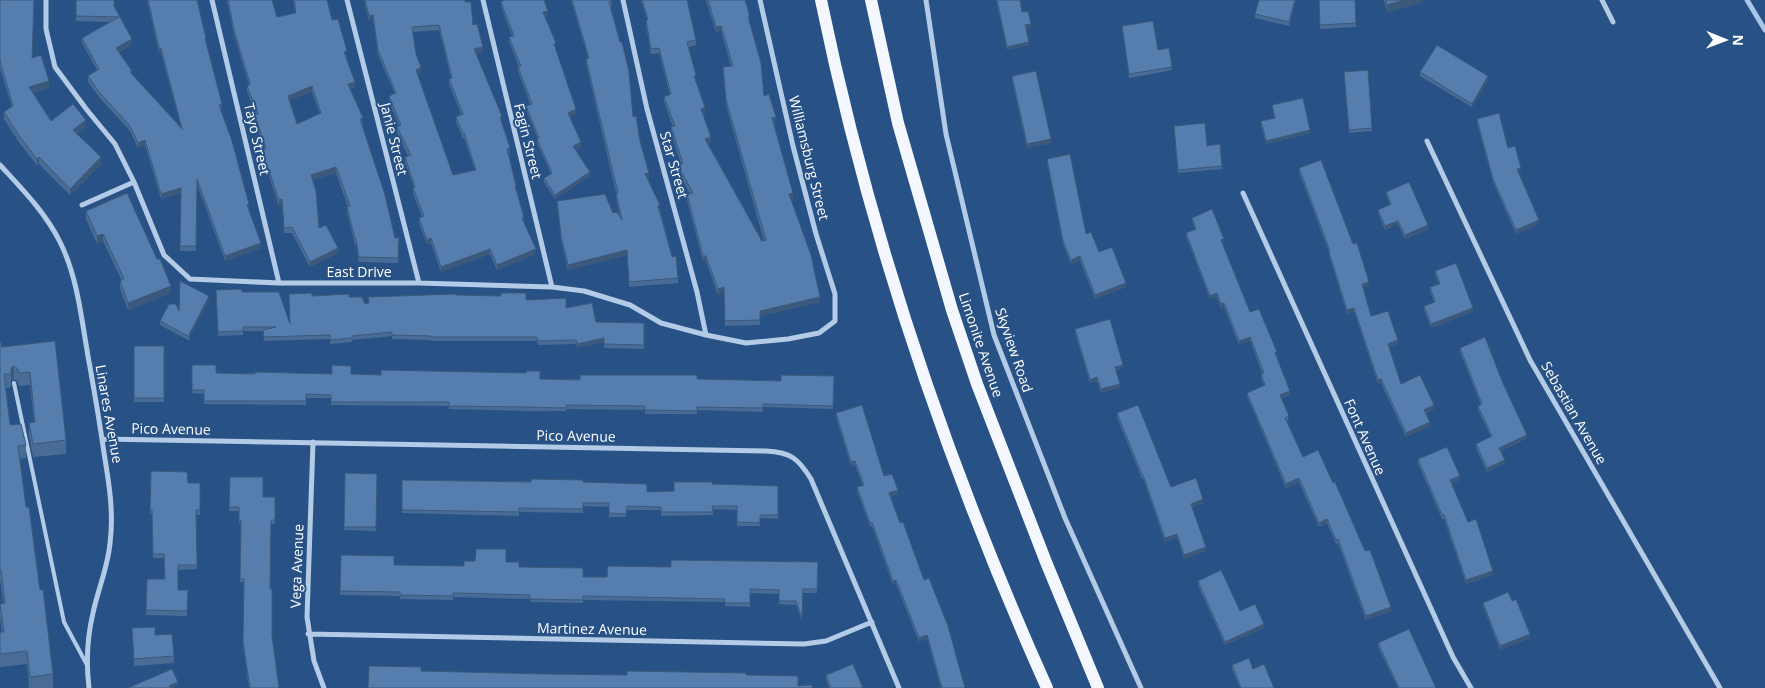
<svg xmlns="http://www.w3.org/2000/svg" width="1765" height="688" font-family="'Open Sans',sans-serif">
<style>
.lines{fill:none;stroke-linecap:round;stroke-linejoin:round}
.stream{stroke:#a8c6e7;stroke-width:5}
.lane{stroke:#b3cbe7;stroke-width:4}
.street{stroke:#b3cbe7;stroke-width:5}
.primary{stroke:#f4f8fe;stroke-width:12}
.wall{fill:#496c96;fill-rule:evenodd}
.shaded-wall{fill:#3c587a}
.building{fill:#557eae;stroke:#3c587a;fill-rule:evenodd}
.labels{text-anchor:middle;stroke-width:4;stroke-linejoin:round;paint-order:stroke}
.street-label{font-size:14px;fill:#fff;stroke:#285285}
</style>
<rect width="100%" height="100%" fill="#285285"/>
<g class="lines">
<path class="stream" d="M1747,0L1765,30"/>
<path class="lane" d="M14,383L64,622L87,665"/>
<path class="street" d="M46,0V29L55,67L87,110L115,144L134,182L164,255L190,279L279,283H419L552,287L584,291L630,305L661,323L706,335L746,343L788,339L819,333L835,321V294L816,234L793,146L760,0
M212,0L279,283
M347,0L419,283
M483,0L552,287
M623,0L647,109L697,292L706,335
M926,0L946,134L994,335L1065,518L1141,688
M1602,0L1613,22
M1427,141L1530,360L1720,688
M0,165C22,189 45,212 60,242C79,280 82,326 90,367C95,396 100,424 104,453C109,483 114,513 110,543C108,567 98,589 93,613C87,638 86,663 89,688
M1243,193L1453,657L1471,688
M82,205L134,182
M102,439L766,451C790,452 798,458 811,479L899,688
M313,442L307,617L314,661L324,688
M308,634L804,644L826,641L872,622"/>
<path class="primary" d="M821,0C870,238 948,467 1047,688
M871,0L898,123L952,310L977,384L1046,562L1098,688"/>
</g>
<path class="wall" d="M0,0L49,88L33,93L51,121L86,127L77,134L101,164L70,195L39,164L37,165L20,144L4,119V112L12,107L0,68Z
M76,0L114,7L132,44L119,52L132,74L181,127L161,53H159L147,0H197L206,43L222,109H220L249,209L261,248L225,261L197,184L196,251H180L181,193L161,199L145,145L138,148L130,131L99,97L88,82V76L97,70L82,43V38L110,22L76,21Z
M227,0H272L277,17L295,13L293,0H327L332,20L347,57H346L355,87L350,89L363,123H362L395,238H399L398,263L359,262L356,244L355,245L347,212V207H348L336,173L312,180L319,228L338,253L310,267L292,233H284L282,205L279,206L268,173H267L262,155V150L264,149L255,120V115H256L247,91V86L249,85L234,35ZM312,92L320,114L297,124L289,100Z
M364,0H465L473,25L483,52L476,53L502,121L501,122L510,153H508L524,222L536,254L497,270L490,254L441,272L431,243L427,244L419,223V218L422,217L413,193V188H414L405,162V157L408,156L397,132V127L399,126L389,101V96L395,94L378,55L373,20L369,21ZM439,30L451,78L449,79V84L461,114L456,117V122L463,139L464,138L475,170L453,175L417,74L421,72L416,54L413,32Z
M502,0H544L548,15L545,16L576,114L570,116L581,147L575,149L590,176L555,199L544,182V178L551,174L537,143V139H538L526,110V106L530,104L518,71V67H519L509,41V37L512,36L501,6V2L503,1Z
M571,0H611L612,6L610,7L633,117L640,141L649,178H648L660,210L678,278V283L629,287L627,255L568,270L561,241L557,201L613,213L620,217L616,198V193L586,64V59L588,58Z
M641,0H687L696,40V45L689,47L696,80L705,112L703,113L711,143L708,144L762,241H764L726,105L723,67L731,66L721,31L716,32L706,0H745L750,22H749L764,96L776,123H774L793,198L790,199L820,302L760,316V325L725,326L724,292L718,295L706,261L703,262L687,200V194H690L678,171V166L681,164L671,133V127H673L664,102V97L670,95L659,53L651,54L646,26V20H647Z
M996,0H1020L1022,12L1031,27L1026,29L1029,45L1007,50Z
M1259,0H1296L1289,26L1255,18V14Z
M1319,0H1355L1356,27L1320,29Z
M1384,0H1423V2L1387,12Z
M1122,26L1158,50L1172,67V70L1129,78Z
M1420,72L1488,80L1472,107L1420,76Z
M1344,75L1372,128V131L1349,133Z
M1012,76L1051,143L1027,148L1012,80Z
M1272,105L1310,133L1266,144L1261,125V121L1274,118Z
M1477,119L1508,148L1521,171L1518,172L1539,224L1516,234L1493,182L1477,123Z
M1174,130L1207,146L1222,166V169L1178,173Z
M1047,159L1086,234L1126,287L1095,299L1080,260L1071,264L1063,244L1047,162Z
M1299,168L1353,244L1369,285L1363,287L1371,316L1398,344L1389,347L1401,384L1434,409L1426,413L1430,426L1406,437L1381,383L1378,384L1354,311L1347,314L1329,255V252L1299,172Z
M1386,192L1428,229L1405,239L1398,224L1385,230L1378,213V210L1390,204L1386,195Z
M86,211L171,293L128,310L120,289V281H122L103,241L97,244L86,219Z
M1192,218L1224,242L1222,243L1250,312L1277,356L1290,395L1281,398L1289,420L1287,421L1303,457L1391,611L1366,620L1338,543L1336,544L1327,523L1319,527L1299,482L1286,488L1247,396V393L1264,386L1261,378V374L1262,373L1250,340L1239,345L1224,307L1221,308L1217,297L1210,299L1186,236V233L1195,229L1192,221Z
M1435,271L1473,312L1431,328L1424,310V306L1434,302L1430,291V287L1439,284L1435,275Z
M216,290L242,292L290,324L312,296L349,297L365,304L368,303V297L456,295L526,300L566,308L596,322L644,323V349L604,348V342L577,348L576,344L538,345L537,341H431V340L392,339V336L352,340V342L330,344V339L264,341L263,331H243V335L218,336Z
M209,300L189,337L190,341L160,325V321L179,311Z
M1075,329L1123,368L1116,371L1120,387L1101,393L1097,381L1090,383L1075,333Z
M55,341L66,440V454L33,457L29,436V423L34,422L30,385L19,386L17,381L14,379L11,381V387L6,388L10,425L26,445V458L20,459L26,507L53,674V688H29L27,664L0,667V632H2L0,617V604L3,603L1,583H0V342L2,347Z
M134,346H164V402H134Z
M1460,348L1502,381L1527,438L1501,451L1505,463L1487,472L1476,448V444L1491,437L1478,410V406L1481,405L1460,352Z
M192,365L216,373L351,374L540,379H697L781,381L834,376L833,409L763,407V412L697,410V414H645V410L566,409V411H525L449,409V406L331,405V398H306V405L204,404V394L192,393Z
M836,413L898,494L890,497L900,523L924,580L965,688H941L927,638L919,642L896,584L893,585L872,526H870L857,491V487L863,486L855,465L851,466L836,417Z
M1117,413L1171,487L1203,503L1192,507L1206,551L1184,559L1177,537L1165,542L1143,478L1142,479L1117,417Z
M1418,459L1460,480L1451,484L1468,522L1493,575L1466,584L1444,519H1442L1418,463Z
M151,471L188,483H200V515H196L197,569L178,570V590H188L187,616L146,615L147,579H164V558H153L152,514H150Z
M345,473L377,474L376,531L344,530Z
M230,477L263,497H275V524H271L270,589L272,636L279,688H249L243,645L244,582H240L241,523H239V511H229Z
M402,480L583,482L647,492L674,491L712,484L778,486V519L760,518V526H737V510L713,509V515L661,516V510H627L626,517H609V507L583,506V513L519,512V516L402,513Z
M341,555L394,565L464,566L506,562L519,567L583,577H607L671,567L818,562L817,593H803L802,621L796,605L779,604V594L750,593V607L725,606V602L583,600V603L530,602V599L453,597V600L400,599V596L340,595Z
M1198,581L1240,611L1264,628L1225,645L1198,585Z
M1512,601L1530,638L1500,650L1483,606V603Z
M132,628L155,635L174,656V663L134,666Z
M1378,643L1436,688H1398L1378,647Z
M1232,665L1253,669L1274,688H1240L1232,669Z
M826,675L863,688H829L826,679Z"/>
<path class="shaded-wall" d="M1295,0H1296L1289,26V22Z
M1403,0H1423V2L1387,12V5Z
M548,11V15L543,16V12Z
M373,15V20L369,21V16Z
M1031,24V27L1025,29V25Z
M721,26V31L716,32V27Z
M132,39V44L116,53V48Z
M1029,42V45L1007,50V47Z
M483,47V52L474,54V49Z
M159,48H161V53H159Z
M421,67V72L416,75V70Z
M1488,76V80L1472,107V104Z
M49,81V88L29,94V87Z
M355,82V87L348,89V84Z
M312,86V92L288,101V96Z
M705,107V112L701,114V109Z
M576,109V114L568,117V113Z
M776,117V123L772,124V118Z
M86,120V127L73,137V130Z
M1310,130V133L1266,144V141Z
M711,137V143L705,145V139Z
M1051,139V143L1027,148V144Z
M145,140V145L138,148V143Z
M581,142V147L573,150V146Z
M39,157V164L37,165V159Z
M101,157V164L70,195V189Z
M336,167V173L311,180V175Z
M267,168H268V173H267Z
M1521,168V171L1517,172V169Z
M590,172V176L555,199V195Z
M649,173V178L645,179V174Z
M181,188V193L161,199V194Z
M793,193V198L789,199V194Z
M282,199V205L279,206V200Z
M1539,220V224L1516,234V230Z
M1398,221V224L1385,230V226Z
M1428,225V229L1405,239V235Z
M103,234V241L97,244V236Z
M431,238V243L427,244V240Z
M261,243V248L225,261V256Z
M338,248V253L310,267V262Z
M490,249V254L441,272V267Z
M536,249V254L497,270V265Z
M627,250V255L568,270V265Z
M703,256H706V261L703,262Z
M1080,256V260L1071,264V260Z
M1369,282V285L1362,288V284Z
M1126,283V287L1095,299V295Z
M171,286V293L128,310V303Z
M724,287V292L718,295V289Z
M1217,293V297L1210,299V296Z
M209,296V300L189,337V335Z
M820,297V302L760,316V311Z
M1224,303V307L1221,308V304Z
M1354,308V311L1347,314V310Z
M1473,308V312L1431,328V324Z
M1250,337V340L1239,345V341Z
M604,338V342L577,348V344Z
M1398,340V344L1388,347V344Z
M1123,365V368L1115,371V367Z
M14,366V379L11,381V368Z
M1097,377V381L1090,383V380Z
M1381,379V383L1378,384V380Z
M1120,384V387L1101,393V389Z
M1290,391V395L1280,399V395Z
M1434,405V409L1424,413V410Z
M1430,422V426L1406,437V433Z
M1527,435V438L1499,452V448Z
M1505,460V463L1487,472V468Z
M855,461V465L851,466V462Z
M1460,476V480L1450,484V480Z
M1299,478V482L1286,488V484Z
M898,490V494L889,497V493Z
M1203,499V503L1191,507V504Z
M1327,519V523L1319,527V523Z
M1177,534V537L1165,542V538Z
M1206,547V551L1184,559V555Z
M1493,571V575L1466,584V580Z
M896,580V584L893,585V581Z
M1391,607V611L1366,620V616Z
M1264,624V628L1225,645V642Z
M1530,634V638L1500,650V646Z
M927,635V638L919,642V638Z
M178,682V685L172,688H169V686Z"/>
<path class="building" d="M0,0H34L32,58L41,55L49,81L29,87L51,121L73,104L86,120L73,130L101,157L70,189L39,157L37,159L20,137L4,112L13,106L0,61Z
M76,0H114V6L132,39L116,48L132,71L130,72L182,129L161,48H159L148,0H197L206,38H205L222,104L219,105L232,141L249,204L247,205L261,243L225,256L197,179L196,246H180L181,188L161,194L145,140L138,143L130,126L99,92L88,76L99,69L82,38L119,17L76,16Z
M228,0H272L277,17L296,13L294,0H327L332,20L338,19L347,51L344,52L355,82L348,84L363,118L360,119L385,195L395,238H399L398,258L359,257L356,239H355L347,207L350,206L336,167L311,175L316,191L319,228L326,225L338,248L310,262L292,227L284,228L282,199L279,200L268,168H267L262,150L266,149L255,115L258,114L247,86L250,84L234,30ZM312,86L321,113L297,124L288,96Z
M365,0H465V2H471L473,25L477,24L483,47L474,49L502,116L500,117L510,148L507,149L516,185L515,186L524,217L522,218L536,249L497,265L490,249L441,267L431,238L427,240L419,218L424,216L413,188L415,187L405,157L411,155L397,127L401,125L389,96L396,93L378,50L373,15L369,16ZM439,25L452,78L449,79L463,114L456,117L463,134L464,133L476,170L453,175L416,70L421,67L416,54L412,27Z
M504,0H544L548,11L543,12L556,43L554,44L576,109L568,113L581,142L573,146L590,172L555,195L544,178L552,173L537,139L539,138L526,106L532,104L518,67L521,66L509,37L514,36L501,2Z
M572,0H611L612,1L609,2L620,42H622L629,72L633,117L636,116L640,141L649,173L645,174L660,205L658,206L672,257L676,256L678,278L629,282L627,250L568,265L561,236L557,201L605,194L613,213L617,212L622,220L616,193H618L586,59L589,58Z
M642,0H687L696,40L687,42L696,75L694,76L705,107L701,109L711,137L705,139L762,241L766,240L726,100L723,67L733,66L721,26L716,27L708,0H745L750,17H748L761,63L764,96L769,94L776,117L772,118L793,193L789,194L811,255L820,297L760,311V320L725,321L724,287L718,289L706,256H703L687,194L693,193L678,166L683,163L671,127L675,126L664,97L671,94L659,48L651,49L646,20H648Z
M997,0H1020L1022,12L1028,11L1031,24L1025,25L1029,42L1007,47Z
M1259,0H1295L1289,22L1255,14Z
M1319,0H1355L1356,23L1320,25Z
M1386,0H1403L1387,5Z
M1153,21L1158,50L1169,48L1172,67L1129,74L1122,26Z
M1437,45L1488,76L1472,104L1420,72Z
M1368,70L1372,128L1349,130L1344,72Z
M1036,71L1051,139L1027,144L1012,76Z
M1303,98L1310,130L1266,141L1261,121L1275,118L1272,105Z
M1499,113L1508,148L1515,146L1521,168L1517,169L1539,220L1516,230L1493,179L1477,119Z
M1205,123L1207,146L1220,144L1222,166L1178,170L1174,126Z
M1070,154L1086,234L1091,232L1099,252L1112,247L1126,283L1095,295L1080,256L1071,260L1063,241L1047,159Z
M1321,160L1353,244L1357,243L1369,282L1362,284L1371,316L1388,311L1398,340L1388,344L1401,384L1420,375L1434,405L1424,410L1430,422L1406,433L1381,379L1378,380L1354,308L1347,310L1329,252L1330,251L1299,168Z
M1409,182L1428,225L1405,235L1398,221L1385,226L1378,210L1391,204L1386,192Z
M127,193L157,259H160L171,286L128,303L120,281L124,279L103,234L97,236L86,211Z
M1212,209L1224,239L1221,240L1250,312L1259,309L1277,352L1275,353L1290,391L1280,395L1289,416L1285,418L1303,457L1318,450L1333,483L1335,482L1365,551L1370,550L1391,607L1366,616L1338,539L1336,540L1327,519L1319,523L1299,478L1286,484L1247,393L1265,385L1261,374L1264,373L1250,337L1239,341L1224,303L1221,304L1217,293L1210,296L1186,233L1196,229L1192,218Z
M1456,263L1473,308L1431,324L1424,306L1435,302L1430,287L1440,284L1435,271Z
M180,281L209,296L189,335L190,337L160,321L169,304H176L179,311Z
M241,289L242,292H279L290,324L289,294L312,293V296L349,294V297H362L365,304L369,303L368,297L456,294V295L501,296V293H526V300L566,298V308L592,303L596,322L644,323V345L604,344V338L577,344L576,340L538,341L537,337H431V336L392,335V332L352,336V338L330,340V335L264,337L263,330L276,327H243V331L218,332L216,290Z
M1110,319L1123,365L1115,367L1120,384L1101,389L1097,377L1090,380L1075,329Z
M1485,337L1502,381L1527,435L1499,448L1505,460L1487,468L1476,444L1492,436L1478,406L1482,404L1460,348Z
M55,341L66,440L33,444L29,423L35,422L30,372L19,373L17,368L14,366L11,368V374H4L10,425L21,424L26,445L18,446L26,507H29L40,590L43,589L53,674L30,677L27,651L0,654V632H4L0,604L5,603L1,570H0V342H1L2,347Z
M134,346H164V398H134Z
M192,365H216V373L255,374V372L332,374V365L351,366V374L381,375V370L526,373V371H540V379L580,380V375H697V379L781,381V375L834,376L833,406L763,404V408L697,407V411L645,410V406L566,405V408L525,407L449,406V402H331V395L306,394V401H204V390H192Z
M862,405L884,476L892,474L898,490L889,493L900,523L903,522L924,580L929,578L948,626L965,688H942L927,635L919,638L896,580L893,581L872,522L870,523L857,487L864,485L855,461L851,462L836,413Z
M1138,405L1171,487L1196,478L1203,499L1191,504L1206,547L1184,555L1177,534L1165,538L1143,475H1142L1117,413Z
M1447,447L1460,476L1450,480L1468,522L1476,519L1493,571L1466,580L1444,515H1442L1418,459Z
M151,471L187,472L188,483H200V510H196L197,565H178V590H188L187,611L146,610L147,579H165L164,554H153L152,510H150Z
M345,473L377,474L376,527H344Z
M230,477H263V497H275V520H271L270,589H272V636L279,688H250L243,642L244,579H240L241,520H239V507H229Z
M531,479L583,480V482L647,484V492L674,491V482H712V484L778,486V515H760V523L737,522V506H712L713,512H661V507L627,506L626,514L609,513V503H583V509L519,508V512L402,510V480L531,482Z
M476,549H506V562H519V567L583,568V577H607L608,566L671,567V560L818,562L817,589H803L802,618L796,601H779V590L750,589V603H725V599L583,596V600L530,599V595L453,593V596L400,595V592L340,591L341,555L394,556V565L464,566V561H475Z
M1221,570L1240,611L1255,604L1264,624L1225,642L1198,581Z
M1508,592L1512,601L1516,599L1530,634L1500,646L1483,603Z
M155,627V635L172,634L174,656L134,659L132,628Z
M1409,629L1436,688H1399L1378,643Z
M1249,658L1253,669L1264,664L1274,688H1241L1232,665Z
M853,664L863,688H831L826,675Z
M369,666L421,667V671L545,674L627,675V671L746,673V675L798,676V686L812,685V688H368Z
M172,669L178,682L169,686L170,688H128Z"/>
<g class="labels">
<g class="street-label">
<text transform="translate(257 139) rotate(77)" y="5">Tayo Street</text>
<text transform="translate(394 139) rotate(76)" y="5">Janie Street</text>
<text transform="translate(528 141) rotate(76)" y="5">Fagin Street</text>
<text transform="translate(809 158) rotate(76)" y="5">Williamsburg Street</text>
<text transform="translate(674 165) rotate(74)" y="5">Star Street</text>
<text x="359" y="277">East Drive</text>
<text transform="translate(981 345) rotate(71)" y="5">Limonite Avenue</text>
<text transform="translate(1014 350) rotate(71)" y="5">Skyview Road</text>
<text transform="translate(1574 413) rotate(60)" y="5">Sebastian Avenue</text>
<text transform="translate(109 414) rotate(80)" y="5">Linares Avenue</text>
<text transform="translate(171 429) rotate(1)" y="5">Pico Avenue</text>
<text transform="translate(576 436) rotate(1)" y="5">Pico Avenue</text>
<text transform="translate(1365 437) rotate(66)" y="5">Font Avenue</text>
<text transform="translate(297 566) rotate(-88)" y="5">Vega Avenue</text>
<text transform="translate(592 629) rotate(1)" y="5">Martinez Avenue</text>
</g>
</g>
<g transform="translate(1725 40) rotate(91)" stroke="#285285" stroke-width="4" paint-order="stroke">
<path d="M0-4L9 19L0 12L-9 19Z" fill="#ffffff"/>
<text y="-8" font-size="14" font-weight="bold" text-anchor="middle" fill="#ffffff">N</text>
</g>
</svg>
